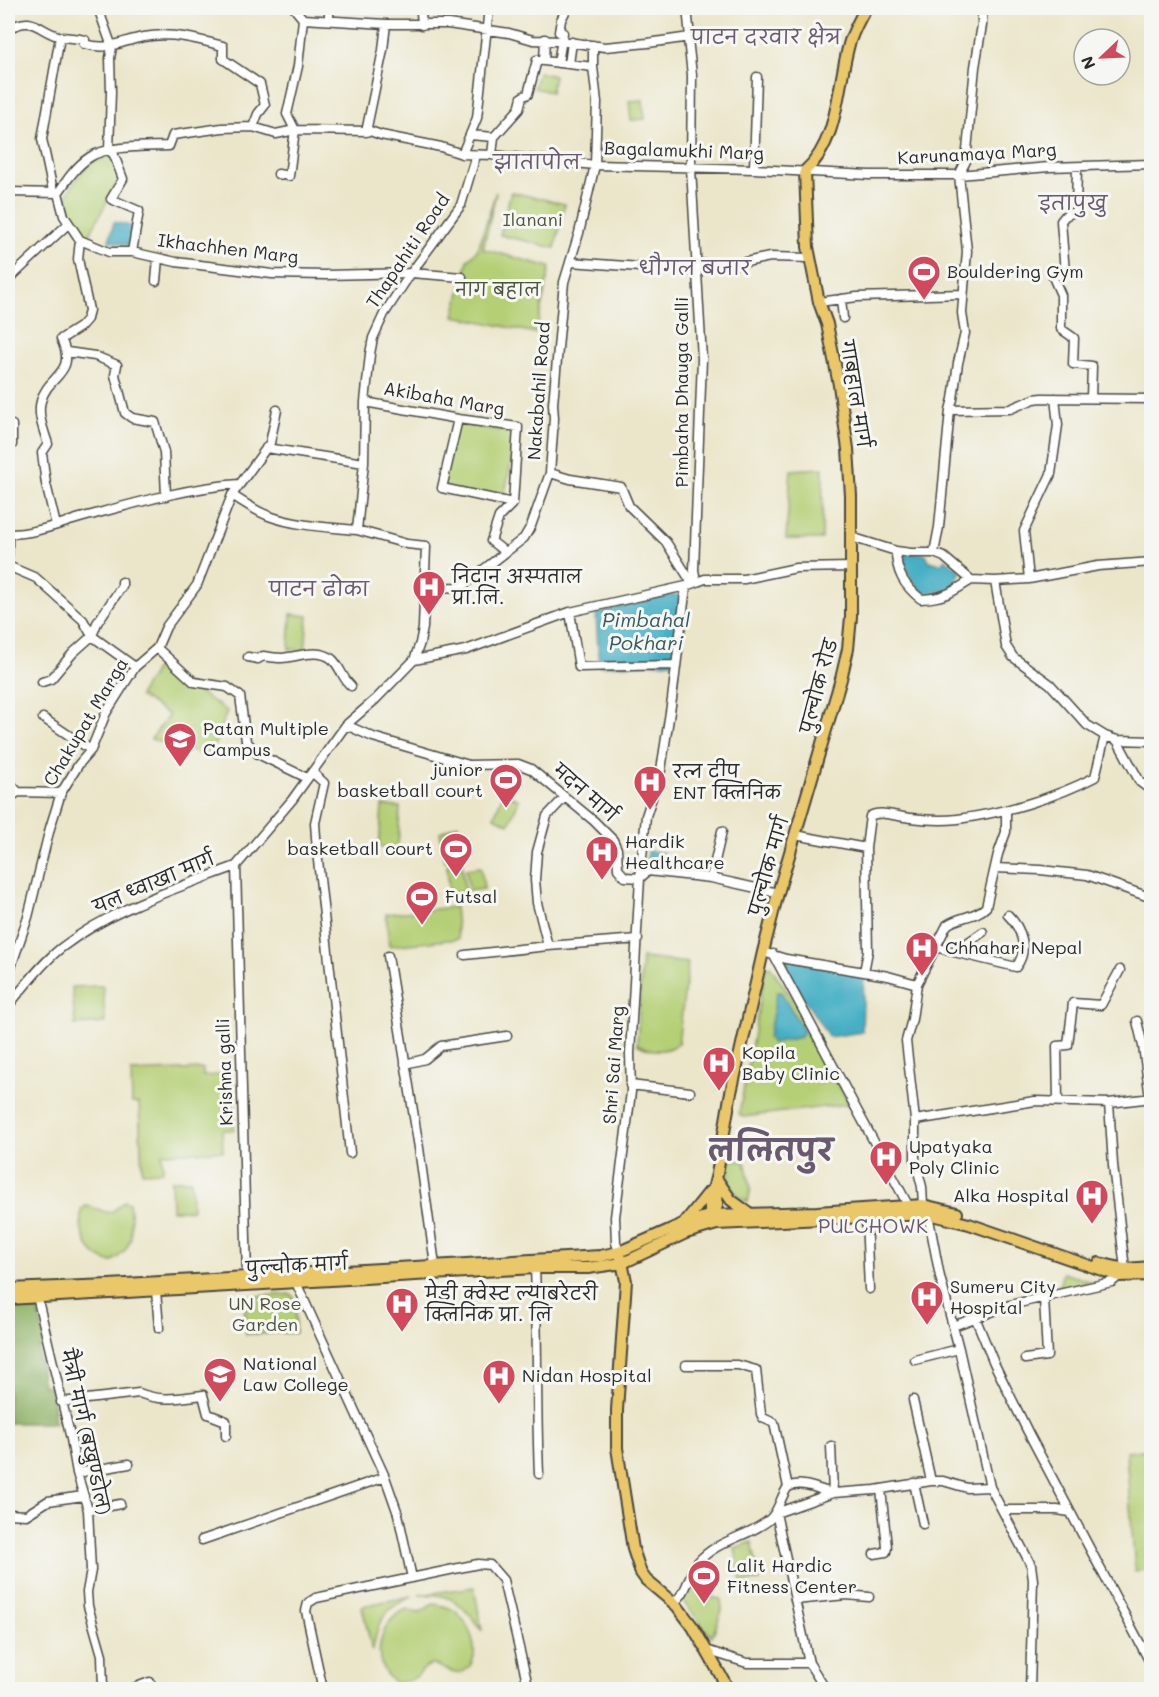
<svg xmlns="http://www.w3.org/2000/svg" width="1159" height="1697" font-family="Mali,'Playpen Sans Deva',sans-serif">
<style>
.green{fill:#b4cf75;stroke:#707d50;stroke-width:1.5}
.forest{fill:#8fb266;stroke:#5d6e48;stroke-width:1.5}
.water{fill:#45afc4;stroke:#386d78;stroke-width:1.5}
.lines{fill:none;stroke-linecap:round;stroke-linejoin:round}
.minor-casing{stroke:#484743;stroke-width:11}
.major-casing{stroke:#484743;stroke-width:14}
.minor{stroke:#fff;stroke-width:8}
.major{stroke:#eac769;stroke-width:10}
.labels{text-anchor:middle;stroke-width:6;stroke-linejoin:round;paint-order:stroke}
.street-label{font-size:18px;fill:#2b2b2b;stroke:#f6f6f2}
.park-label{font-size:18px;fill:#4d543e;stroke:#f6f6f2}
.poi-label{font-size:18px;fill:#2b2b2b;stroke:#f6f6f2;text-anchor:start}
.neighbourhood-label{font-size:20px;fill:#695a70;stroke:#f6f6f2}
.water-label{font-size:20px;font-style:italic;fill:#345961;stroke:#f6f6f2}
.town-label{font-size:30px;font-weight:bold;fill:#695a70;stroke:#f6f6f2}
</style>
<rect width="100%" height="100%" fill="#f6f6f2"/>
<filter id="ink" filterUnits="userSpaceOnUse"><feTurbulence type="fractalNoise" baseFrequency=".0167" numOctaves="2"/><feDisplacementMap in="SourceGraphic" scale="12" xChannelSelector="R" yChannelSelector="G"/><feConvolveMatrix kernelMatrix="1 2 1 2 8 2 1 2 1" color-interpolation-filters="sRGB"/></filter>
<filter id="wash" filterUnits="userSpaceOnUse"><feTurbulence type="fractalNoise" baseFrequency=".008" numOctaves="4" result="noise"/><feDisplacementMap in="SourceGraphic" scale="24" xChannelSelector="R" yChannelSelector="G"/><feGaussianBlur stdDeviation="1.35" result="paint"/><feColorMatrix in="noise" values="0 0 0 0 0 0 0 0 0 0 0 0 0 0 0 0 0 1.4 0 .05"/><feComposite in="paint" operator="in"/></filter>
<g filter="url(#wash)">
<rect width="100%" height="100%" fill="#ebe6ca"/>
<path class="green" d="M538,72L554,76L551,92L534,88Z
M643,100L645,119L631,120L629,101Z
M112,155L121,175L87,239L78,231L66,196C79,174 86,161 112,155Z
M496,192L483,249L550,267L536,333L454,316L468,260L478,249Z
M511,192L565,204L555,248L500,235Z
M454,423L517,433L503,502L440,487Z
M823,468L822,539H786L791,470Z
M291,614L308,616L305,650L289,649Z
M158,665L227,711L210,757L151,739L169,715L139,696Z
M503,793L519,800L509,824L494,817Z
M382,806L400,807L398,848L379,847Z
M458,824L461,860L444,861L440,832Z
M462,863L465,891L449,893L447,865Z
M481,867L484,889L469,891L466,869Z
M455,907L458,939L389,946L386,914Z
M642,958L688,963L678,1044C664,1053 651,1052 637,1044Z
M770,966L792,998L830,1066L825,1067L827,1079H835L849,1104L743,1117L739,1114L766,967Z
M103,986L105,1023L75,1025L72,987Z
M203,1069V1076L221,1075L222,1079H232L234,1130H222L223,1151L162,1153L163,1171L142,1172L139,1103H132L131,1072Z
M731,1159L745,1162L751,1188L748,1202C730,1193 726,1179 731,1159Z
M171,1180H191L192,1210H172Z
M124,1201L129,1203C132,1229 137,1247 111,1262C87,1257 79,1232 81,1210L86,1206C106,1208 105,1222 124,1201Z
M1063,1273L1092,1282L1058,1290Z
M291,1294L294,1298V1309L296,1310L295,1333L246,1334L244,1297Z
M1151,1449V1569L1135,1571L1126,1452Z
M752,1542L760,1581L741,1582L735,1548Z
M699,1568L714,1573L716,1582L712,1598L721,1599L722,1611L712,1637L682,1600Z
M474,1587L482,1631C464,1606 452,1591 419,1595Z
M412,1596C406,1600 398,1603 392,1608C377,1620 377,1634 372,1651L362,1606Z
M433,1604C441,1605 448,1606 455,1611C469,1621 483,1655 467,1669C455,1680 443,1665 433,1665C425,1665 423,1671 418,1675C412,1681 404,1682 396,1683C368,1666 378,1620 407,1609L419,1613Z"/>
<path class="forest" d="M8,1299L36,1300L46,1347L38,1348L43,1386L51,1385L55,1423H8Z"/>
<path class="water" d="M114,222L136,227L133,246L109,241Z
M906,553L926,554L929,561L941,564L945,559L961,571L952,590L923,593C912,581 903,570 906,553Z
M670,595H683L675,662L599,666L596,614L640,601Z
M648,851L663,853L661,868L646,866Z
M786,959L864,972L862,1032L829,1037L784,968Z
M777,992H781L804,1031L801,1037L772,1043L768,1038Z"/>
</g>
<g filter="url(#ink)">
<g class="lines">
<g class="minor-casing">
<path id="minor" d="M98,8L112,47L110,58L111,92L109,150L114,155L123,179L111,199L139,211L132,252
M294,8L303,19
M687,8L690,37L688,39L692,75L691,168L702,359L694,570L696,581
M421,12L422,25
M303,19L386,24H448L509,33L533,40L561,41L605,47L648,43L690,37
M329,20V8
M8,29C35,14 37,31 61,37C69,38 77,38 85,40L84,44C111,51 120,41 144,37C172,32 197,39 223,46V59L260,84L265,105L258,114L253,127
M544,61L593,67
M558,63L563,33L559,32L561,20L567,8
M569,64L572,42
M295,130L287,114L298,66L303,19
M366,132L383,50L386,24
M470,135L494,137
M462,154L477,118L489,8
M492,155L595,165L754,169L869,175H959L1049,167L1152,164
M1077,167L1076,211L1065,216L1061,221L1065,273L1053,277L1061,295V329L1074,338L1073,364L1092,366L1091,398
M754,169L757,77
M278,174L289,176L295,130
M53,191L42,139L60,37
M8,192L58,193
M58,193C67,180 76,166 90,157C108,145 147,147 169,146L173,135L222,128L253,127L276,134L295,130L370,131L381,135L441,147L462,154L492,155L494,137L519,109L522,97L528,94L537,60L544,61L545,39
M80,240L109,252H132L176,262L272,274L326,275L411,273L462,277
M570,262L697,271
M697,264H736L770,257L810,258
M8,280L68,224
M156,281L158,258
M841,299L843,318
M819,302L857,297L963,294
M67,352L95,356L117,365L115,375L125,413L132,418L155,422L164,452L166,496
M365,402L458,419L518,427L513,503L499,517L491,541L505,552
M950,410L1010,409L1034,399L1042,398L1152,399
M458,419L442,488L513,503
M8,448L12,445V425
M364,463L365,402L370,354L373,338L384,314L411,273L461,205L476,155
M550,473L570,479L621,487L629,506L666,542L692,583
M232,495C244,503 256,511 269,516C296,526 328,527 357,530
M56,525L46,484L42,453L48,444C44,431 37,415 41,401C48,374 78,375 61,339L80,327L87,319L89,310L78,259L80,240L64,216L58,193
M8,533V554
M8,534C33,534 56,525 80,518C132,504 185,488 239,484
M851,537L896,551L911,553H934L944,557L971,580L995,581L1006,646L1013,657L1050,684L1087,725L1105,736L1117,740L1152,741
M896,551C896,572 904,586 921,599C945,598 952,592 971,580
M934,553L939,527L950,410L953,399L958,363L965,333L962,313L967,251L959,175L966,161L975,67L982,25V8
M8,566L36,578L83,620L92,636L135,667
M1029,579L1024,531L1051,474L1058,425L1055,398
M995,581L1029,579L1098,566L1152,562
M425,588L461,587L524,538L531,526L550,473L554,418L553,404L564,282L579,233L595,165L597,102L593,67V45
M570,612L579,667L676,665
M157,648L194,682L227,687L240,696L246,741L258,754L307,778
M248,657L258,659L263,656C269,657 275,658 282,658C297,657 318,648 332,659C340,666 342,678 351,686
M414,660L466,650L570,612L686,586L705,579H744L796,568L852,567
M42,682L51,679L73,653L92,636L97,623L122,586V582
M43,718L91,750
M346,725L373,737L469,765L518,764L531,769L594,821L613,840L617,849L618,869L625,877L640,878L648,871L711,878L778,893
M1117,740L1140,782L1152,791
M312,772L324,783L315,823L317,851L350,1153
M8,781L18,792
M8,799L18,792L61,793
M795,835L866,848
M236,866L292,800L346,725L376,699L414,660L420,643L423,628L426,546L407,544L357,530L364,463L266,448
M236,866L247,1276
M995,868L1040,870L1087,875L1152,898
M711,878L722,831
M548,946L537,903L535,880L537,852L547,816L564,798
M935,947L954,952L983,932
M763,952L786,959L888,976L917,984L912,1019L906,1041L915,1120V1159L922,1187L923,1205
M954,952L1016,967C1029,950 1022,929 1008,915
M773,954L908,1205
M465,955L548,946L638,939
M388,956L419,1148L435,1265
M864,972L868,951L866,848L870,816C881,810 899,817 911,818C926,820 943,821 958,819C1003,813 1055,798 1095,777L1105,736
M8,976L28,917L50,828L61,793L79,764L91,750L106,713L135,667L157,648L166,627L197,585L232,495L270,443L277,410
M917,984L947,925C959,916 975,918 986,907L998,854L1006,832V811
M8,1006C24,987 41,964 61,948C113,908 175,889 236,866
M1137,1021L1143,1046L1150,1098
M405,1064L425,1059L441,1046L507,1036
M630,1085L690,1092
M1058,1101L1057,1046L1068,1045L1073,1003L1101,1005L1120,970
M915,1120L1035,1101L1109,1103L1152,1098
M928,1214L940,1277L959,1349L990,1487L1031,1565L1033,1580L1030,1690
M866,1217L869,1289
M619,1252L616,1243L615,1217L631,1092L630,1054L640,878L646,816L661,770L672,699L686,586
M535,1268C538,1337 536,1405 539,1474
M294,1278L385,1477L398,1514L412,1578
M156,1291L159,1328
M36,1292L71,1439L77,1473L88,1510L91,1570L87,1592L88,1606L102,1655L103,1690
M975,1317L994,1363L1028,1432L1152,1666
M953,1326L1010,1305L1112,1282L1119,1276L1125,1269L1113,1165L1109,1103
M1025,1359L1047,1356L1044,1298
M915,1360L959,1349
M686,1365H738L756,1370L761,1414L763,1418L774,1423L788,1487C803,1480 818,1490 833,1493L831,1446
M913,1400L931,1481
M61,1402L139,1393C162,1402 178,1398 203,1395L208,1414L226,1421V1436
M77,1473L129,1464
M914,1483L923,1524
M88,1510L120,1504
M1003,1510H1057L1070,1512
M8,1514L26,1515L48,1501L83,1496
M202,1540L385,1477
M874,1554L886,1552L887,1547L881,1489
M795,1600L846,1595L869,1597
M673,1603C688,1593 688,1575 697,1563C718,1539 746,1538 769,1520C779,1512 780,1497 788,1487
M709,1651L747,1663H809
M128,1690L150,1682
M323,1690L306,1611L308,1603L316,1598L478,1564L490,1565L503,1580L529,1690
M826,1690L809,1663L776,1513L833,1493L875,1490L931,1481H943L967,1488L990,1487"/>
</g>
<g class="major-casing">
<path id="major" d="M718,1181L731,1200L749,1213
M710,1218L717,1206L718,1185
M685,1222L709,1192
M717,1224L710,1211V1201L717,1174L730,1097L763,952L778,893L841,679L848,649L851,617V496L848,449L839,385L827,324L819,302L808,247L805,171C840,140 837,83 850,41C854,30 860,18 866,8
M621,1258L626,1281L617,1410V1448L633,1549L641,1573L646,1580L677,1606L693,1627L729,1690
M1099,1263L1125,1269L1152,1267
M8,1289L109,1285L600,1256L619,1252L683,1224L712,1215L817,1212L923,1205L957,1213
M8,1299L535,1268H588L623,1263L686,1233L717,1224L928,1214L969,1224L1119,1276L1152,1275"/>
</g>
<use href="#minor" class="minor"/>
<use href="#major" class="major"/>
</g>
</g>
<defs>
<g id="stadium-pin" transform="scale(1.725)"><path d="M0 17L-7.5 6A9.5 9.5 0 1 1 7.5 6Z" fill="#d1495b" stroke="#f6f6f2"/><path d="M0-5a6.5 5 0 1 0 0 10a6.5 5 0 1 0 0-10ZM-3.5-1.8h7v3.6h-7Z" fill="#fff"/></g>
<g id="hospital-pin" transform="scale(1.725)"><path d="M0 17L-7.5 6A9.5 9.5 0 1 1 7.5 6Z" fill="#d1495b" stroke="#f6f6f2"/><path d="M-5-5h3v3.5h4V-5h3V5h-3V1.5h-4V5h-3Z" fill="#fff"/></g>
<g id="university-pin" transform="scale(1.725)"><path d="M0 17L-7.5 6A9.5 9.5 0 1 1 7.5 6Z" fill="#d1495b" stroke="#f6f6f2"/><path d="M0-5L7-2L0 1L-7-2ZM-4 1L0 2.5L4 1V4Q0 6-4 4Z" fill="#fff"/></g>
</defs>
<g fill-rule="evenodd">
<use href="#stadium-pin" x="924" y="272"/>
<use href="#hospital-pin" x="429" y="587"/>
<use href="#university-pin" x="180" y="739"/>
<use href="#stadium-pin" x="506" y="780"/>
<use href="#hospital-pin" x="650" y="782"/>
<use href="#stadium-pin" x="456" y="849"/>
<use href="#hospital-pin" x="602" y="852"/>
<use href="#stadium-pin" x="422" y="897"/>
<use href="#hospital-pin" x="922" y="948"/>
<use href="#hospital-pin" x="719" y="1063"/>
<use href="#hospital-pin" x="886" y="1157"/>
<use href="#hospital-pin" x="1092" y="1196"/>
<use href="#hospital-pin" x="927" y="1297"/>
<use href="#hospital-pin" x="402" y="1304"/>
<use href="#university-pin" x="220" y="1374"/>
<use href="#hospital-pin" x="499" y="1376"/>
<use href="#stadium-pin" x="704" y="1576"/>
</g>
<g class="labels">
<g class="street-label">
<text transform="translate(684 151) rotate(2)" y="6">Bagalamukhi Marg</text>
<text transform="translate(977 154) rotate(-3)" y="6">Karunamaya Marg</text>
<text transform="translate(228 249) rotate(7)" y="6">Ikhachhen Marg</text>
<text transform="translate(408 251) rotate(-56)" y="6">Thapahiti Road</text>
<text transform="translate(539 391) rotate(-86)" y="6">Nakabahil Road</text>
<text transform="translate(682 392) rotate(-90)" y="6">Pimbaha Dhauga Galli</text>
<text transform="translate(855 394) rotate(81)" y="6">गाबहाल मार्ग</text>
<text transform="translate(444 399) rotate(10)" y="6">Akibaha Marg</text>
<text transform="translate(819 686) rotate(-75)" y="6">पुल्चोक रोड</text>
<text transform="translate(86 722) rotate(-59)" y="6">Chakupat Marga</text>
<text transform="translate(585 793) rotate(41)" y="6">मदन मार्ग</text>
<text transform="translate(769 866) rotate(-74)" y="6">पुल्चोक मार्ग</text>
<text transform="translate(154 883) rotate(-23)" y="6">यल ध्वाखा मार्ग</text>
<text transform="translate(614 1065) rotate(-86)" y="6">Shri Sai Marg</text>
<text transform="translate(225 1072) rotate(-92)" y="6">Krishna galli</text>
<text transform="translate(297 1266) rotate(-3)" y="6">पुल्चोक मार्ग</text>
<text transform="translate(85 1432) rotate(77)" y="6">मैत्री मार्ग (बखुण्डोल)</text>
</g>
<g class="park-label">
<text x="533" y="226">Ilanani</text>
<text x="498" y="296">नाग बहाल</text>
<text x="265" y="1310">UN Rose<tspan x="265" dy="21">Garden</tspan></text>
</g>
<g class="poi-label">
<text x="947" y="278">Bouldering Gym</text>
<text x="452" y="583">निदान अस्पताल<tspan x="452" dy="21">प्रा.लि.</tspan></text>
<text x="203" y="735">Patan Multiple<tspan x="203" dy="21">Campus</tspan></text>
<text x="483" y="776" text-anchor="end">junior<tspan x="483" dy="21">basketball court</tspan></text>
<text x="673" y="778">रत्न दीप<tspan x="673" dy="21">ENT क्लिनिक</tspan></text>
<text x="625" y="848">Hardik<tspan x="625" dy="21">Healthcare</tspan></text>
<text x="433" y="855" text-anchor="end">basketball court</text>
<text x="445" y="903">Futsal</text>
<text x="945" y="954">Chhahari Nepal</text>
<text x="742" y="1059">Kopila<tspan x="742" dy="21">Baby Clinic</tspan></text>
<text x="909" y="1153">Upatyaka<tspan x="909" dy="21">Poly Clinic</tspan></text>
<text x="1069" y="1202" text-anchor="end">Alka Hospital</text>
<text x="950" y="1293">Sumeru City<tspan x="950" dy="21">Hospital</tspan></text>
<text x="425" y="1300">मेडी क्वेस्ट ल्याबरेटरी<tspan x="425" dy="21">क्लिनिक प्रा. लि</tspan></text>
<text x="243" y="1370">National<tspan x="243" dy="21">Law College</tspan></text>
<text x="522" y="1382">Nidan Hospital</text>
<text x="727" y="1572">Lalit Hardic<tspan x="727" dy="21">Fitness Center</tspan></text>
</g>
<g class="neighbourhood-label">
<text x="766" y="44">पाटन दरवार क्षेत्र</text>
<text x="537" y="169">झातापोल</text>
<text x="1073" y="210">इतापुखु</text>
<text x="695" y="275">धौगल बजार</text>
<text x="319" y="596">पाटन ढोका</text>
<text x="873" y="1233">PULCHOWK</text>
</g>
<g class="water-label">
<text x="646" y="627">Pimbahal<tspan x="646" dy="23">Pokhari</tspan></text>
</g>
<g class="town-label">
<text x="770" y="1161">ललितपुर</text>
</g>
</g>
<rect width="1159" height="1697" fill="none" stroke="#f6f6f2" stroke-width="30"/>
<g transform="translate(1102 57) rotate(247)"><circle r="28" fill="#f6f6f2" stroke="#a5a5a2" stroke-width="1.5"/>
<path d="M0-4.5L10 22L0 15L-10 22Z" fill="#d1495b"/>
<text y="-9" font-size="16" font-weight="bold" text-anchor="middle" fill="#2b2b2b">N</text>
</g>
</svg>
